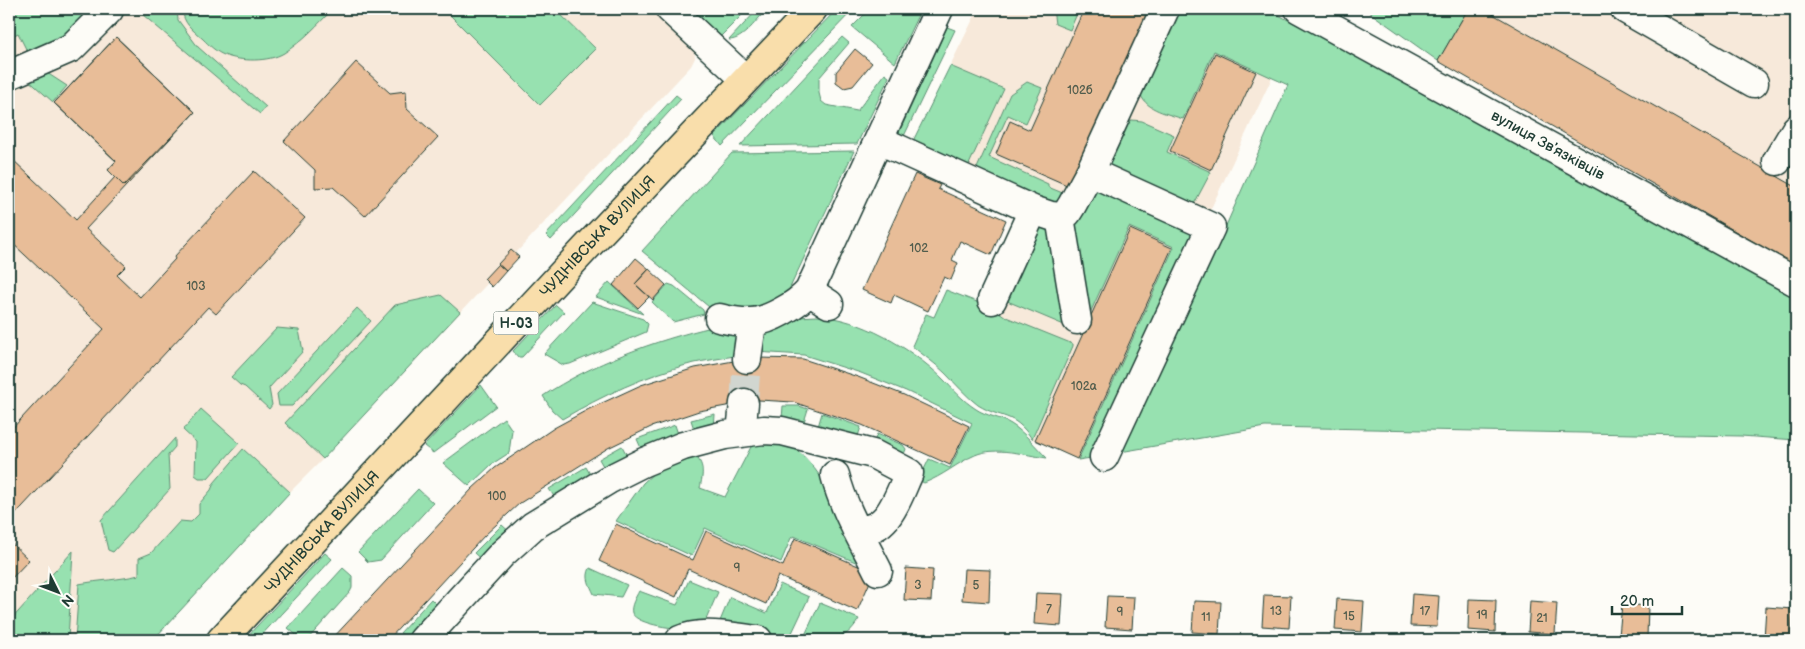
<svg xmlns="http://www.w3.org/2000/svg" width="1805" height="649" font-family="'Balsamiq Sans',sans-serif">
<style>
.built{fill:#f7e9da}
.green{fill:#97e1b0;stroke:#5b8f72}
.building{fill:#e8bd98;stroke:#1f3d34}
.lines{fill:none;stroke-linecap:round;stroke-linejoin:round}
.minor-tunnel{stroke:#d1d6d0;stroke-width:28;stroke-dasharray:28 14;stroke-linecap:butt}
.minor-casing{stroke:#1f3d34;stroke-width:31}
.major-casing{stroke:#1f3d34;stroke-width:31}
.minor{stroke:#fdfcf7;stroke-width:28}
.major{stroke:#f9deab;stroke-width:28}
.labels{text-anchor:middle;stroke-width:4;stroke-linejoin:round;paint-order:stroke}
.number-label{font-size:12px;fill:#515d4d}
.shield{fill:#fdfcf7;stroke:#62766e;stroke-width:1}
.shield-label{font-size:14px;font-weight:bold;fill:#1f3d34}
.street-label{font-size:15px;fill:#1f3d34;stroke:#fdfcf7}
</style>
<rect width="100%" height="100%" fill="#fdfcf7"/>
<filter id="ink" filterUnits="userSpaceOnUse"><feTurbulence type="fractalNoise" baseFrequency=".02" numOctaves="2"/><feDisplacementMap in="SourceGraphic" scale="10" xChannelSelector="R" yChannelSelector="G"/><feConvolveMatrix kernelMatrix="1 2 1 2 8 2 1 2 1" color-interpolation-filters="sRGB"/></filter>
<g filter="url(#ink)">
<path class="built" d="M9,9H653L694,47L695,58L691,66L323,459L290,492L153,640H9Z
M978,9H1267L1297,24L1193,247L1091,458L1078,460L1032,439L1020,423L1014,419L979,405L957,386L1042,207L911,145Z
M1468,9H1796V266L1438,61Z"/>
<path class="green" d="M9,9H94L68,36L30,57L18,33L9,38Z
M136,9H177L178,20L198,47L266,107L260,114Z
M183,9H333C318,24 303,41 284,53C269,62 241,62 224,55C216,52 209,45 203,39C193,30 182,23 183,9Z
M444,9H555L596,49L540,105Z
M687,9H748L719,38Z
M758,9H767C757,19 744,40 729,40Z
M837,9H854L722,146L714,136Z
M870,9H921L895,63L852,27Z
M1053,9H1079L1070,30L1055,24Z
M1180,9H1267L1796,283V440L1741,436L1265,427L1120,452L1210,262L1288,85L1214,51L1183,119C1169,114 1146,110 1141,95Z
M1365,9H1468L1438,61Z
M947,27L955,30L904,136L899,140L897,137Z
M842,37L849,43L819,78V93L821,101L826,105L857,111L885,74L889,77L857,144L740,146Z
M950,66L1004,89L966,171L911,145Z
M37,72L47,73L67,86L53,102L26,78L9,96V84Z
M1027,82L1042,88L1026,123L1008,115L989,157L1048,184V187L1065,194L1059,202L1054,204L974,175L1010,94Z
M676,95L681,99L551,240L546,235Z
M1132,120L1142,121L1174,135L1167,152L1211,172L1194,204L1191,206L1108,165L1127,124Z
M854,151L788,292L774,306L715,312L642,251L732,153Z
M1098,190L1192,231L1195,240L1091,458L1078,460L1174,247L1129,227L1086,322L1073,225L1090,196Z
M1041,228L1050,229L1069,315L1064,325L1000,298L1034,230Z
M609,282L643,314L596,297Z
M668,284L674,286L703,310L704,314L673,322L652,302Z
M946,290L995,309L1006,317L1073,344V346L1032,439C1013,411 1002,420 978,405C966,396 956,384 945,373C935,363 923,355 912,346L926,314L934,317Z
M441,295L460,312L323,459L285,423L395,305Z
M592,302L643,319L648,324L646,332L570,364L563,365L544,354Z
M556,305L564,312L522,357H518L513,351Z
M357,308L371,321L292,406H279L277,394Z
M817,316C860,318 911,348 942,378C953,389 962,400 976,409C986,416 1000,417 1011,424C1024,432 1036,447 1047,458C1025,455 996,446 975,455C957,463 943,476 924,483L919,480L929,459L950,468L972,423L906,391L861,373L804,355L755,352L763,333L798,317Z
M712,327L740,336V355C724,358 707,360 690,364C646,375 602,396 562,419L552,410L543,396C590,364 656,340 712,327Z
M277,328L299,330L303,351L269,388L272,405L269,409L245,387L240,385L231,377Z
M481,385L496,406L433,453L424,446Z
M783,406H799L808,409L803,425L782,419Z
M201,409L239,443L208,478H199L195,475L196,442L183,430Z
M822,413L861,427L856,442L817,430Z
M715,414L714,431L696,435L691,420Z
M504,418L512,430L509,453L492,464L469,486L443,463Z
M675,425L680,440L644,455L637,439Z
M877,434L903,445L906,449L901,462L872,447Z
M175,438V447L168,455L170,489L113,552L108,550L101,520Z
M763,440C772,442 784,442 792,447C821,463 855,538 872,569L794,536L791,538L781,562L705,528L692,556L616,521L643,483L668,460L694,455C705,464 703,474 700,488L725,497L752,445Z
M622,446L630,461L607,473L599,459Z
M243,449L290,492L153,640H75L79,584C100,580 119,580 139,575V558L151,553L180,521L191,522L199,514V504L211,490L214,483Z
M586,467L594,481L558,502L549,489Z
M418,489L433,503L381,560L368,562L358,552Z
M502,525L513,535L486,564L474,553Z
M73,551L68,640H9V622Z
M325,553L332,559L257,640H244Z
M343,568L352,576V588L350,592L307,640H302L288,628Z
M590,568L627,585L621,597L594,594C590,585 585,578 590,568Z
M689,580L718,592L705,622C700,624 695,627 690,628C679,630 637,625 632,613C630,606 636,597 639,591L677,605Z
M780,584L809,597L790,637L762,634L718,626L730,597L767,613Z
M431,599L442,610L414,640H409L400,633Z
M820,603L859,619C843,645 831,638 805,635Z"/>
<path class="building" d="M1084,9H1150L1069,186L996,154L1010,121L1030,130Z
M1468,9H1484L1796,187V266L1438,61Z
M116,37L195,112L86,229L126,266L117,275L140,297L175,259L174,257L254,171L305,218L216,314L208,307L9,521V432L104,329L9,240V156L76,220L115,177L108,170L116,161L54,103Z
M116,37L195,112L124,186L108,170L116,161L54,103Z
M855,49L872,63L853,86L844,88L836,82V72Z
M1215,53L1256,72L1211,170L1170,151Z
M356,62L390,93L406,91L407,109L438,137L365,216L333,187L315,188V170L284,141Z
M915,174L940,185L938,189L1006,220L991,255L960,241L952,260L958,263L951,280L944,277L928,311L894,295L891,303L862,290Z
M1130,229L1172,248L1077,459L1035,440Z
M511,250L519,257L506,271L498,264Z
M636,258L649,269L635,284L649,297L638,308L613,285Z
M498,264L506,271L492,287L484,279Z
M649,269L666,285L653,300L635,284Z
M758,358L803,359L858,377L904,395L969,426L950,465L862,425L793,402L759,400L699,411L651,427L608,448L520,503L485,535L388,640H331L472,489L495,468L554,428L589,409L641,385L695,368L739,360Z
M616,524L693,560L706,531L783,566L795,538L874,573L857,611L778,576L766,604L688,569L676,597L599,561Z
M9,541L29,560L9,581Z
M906,568L933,570L931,601L904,600Z
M964,569L990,570L989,602L962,600Z
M1036,593L1063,594L1061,626L1034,624Z
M1412,594L1439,596L1437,627L1410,626Z
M1264,595L1291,596L1289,628L1262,626Z
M1107,596L1134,597L1132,629L1105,627Z
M1337,599L1364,601L1362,632L1335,630Z
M1469,599L1496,600L1495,632L1468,630Z
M1194,601L1221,602L1219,634L1192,632Z
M1530,601L1557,603L1555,634L1528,632Z
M1622,604L1648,606L1647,637L1619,636Z
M1766,607L1793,609L1791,640L1764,639Z"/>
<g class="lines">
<path class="minor-tunnel" d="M744,403L747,359"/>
<g class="minor-casing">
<path id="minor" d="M670,9L745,79
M1299,9L1796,282
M1625,9L1754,83
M9,75L71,48L109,10
M879,140L1033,210L1051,216L1060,217L1077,320
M1777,161L1796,129
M1090,172L1211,227L1104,457
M1060,217L1067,213L1072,205L1090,172L1165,9
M809,291L829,304
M992,300L1033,210
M719,318C729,320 740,323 750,322C768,322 798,304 809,291L939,9
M747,359L752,323
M741,433L744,403
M835,475C844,510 862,539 878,571
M423,640L502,554L533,526L608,480L644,462L683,446L725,435L764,430L782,431L873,454L909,473C898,496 888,535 856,529
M680,640C703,629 734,638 758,640"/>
</g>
<g class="major-casing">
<g id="major">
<path id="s1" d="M221,640L585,249L813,9"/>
</g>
</g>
<use href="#minor" class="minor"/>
<use href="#major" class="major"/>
</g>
</g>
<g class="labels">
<g class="number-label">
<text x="1080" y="94">102б</text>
<text x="919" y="252">102</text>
<text x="196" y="290">103</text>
<text x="1084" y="390">102а</text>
<text x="497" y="500">100</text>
<text x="737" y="572">9</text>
<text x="918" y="589">3</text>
<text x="976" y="589">5</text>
<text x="1049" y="613">7</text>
<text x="1276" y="615">13</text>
<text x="1425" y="615">17</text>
<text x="1120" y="616">9</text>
<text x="1482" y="619">19</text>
<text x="1349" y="620">15</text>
<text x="1206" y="621">11</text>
<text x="1542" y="622">21</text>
</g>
<rect class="shield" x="493.5" y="311.5" width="45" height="23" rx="4"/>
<g class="shield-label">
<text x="516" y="328">Н-03</text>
</g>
<g class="street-label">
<text transform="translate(1548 145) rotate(29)" y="5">вулиця Звʼязківців</text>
<text dy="5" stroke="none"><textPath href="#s1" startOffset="552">ЧУДНІВСЬКА ВУЛИЦЯ</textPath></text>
<text dy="5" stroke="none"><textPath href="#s1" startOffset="148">ЧУДНІВСЬКА ВУЛИЦЯ</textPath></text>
</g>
</g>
<rect width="1805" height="649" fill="none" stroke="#fdfcf7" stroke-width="30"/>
<rect x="15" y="15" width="1775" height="619" fill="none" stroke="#1f3d34" stroke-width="2" filter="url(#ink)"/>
<g transform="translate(58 592) rotate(132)" stroke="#fdfcf7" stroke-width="4" paint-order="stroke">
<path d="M0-4L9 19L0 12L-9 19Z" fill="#1f3d34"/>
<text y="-8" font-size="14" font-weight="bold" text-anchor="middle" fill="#1f3d34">N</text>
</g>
<path d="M1612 606v8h70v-8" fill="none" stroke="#1f3d34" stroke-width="2.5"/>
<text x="1620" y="606" font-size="15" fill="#1f3d34" stroke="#fdfcf7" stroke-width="4" paint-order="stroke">20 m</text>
</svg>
